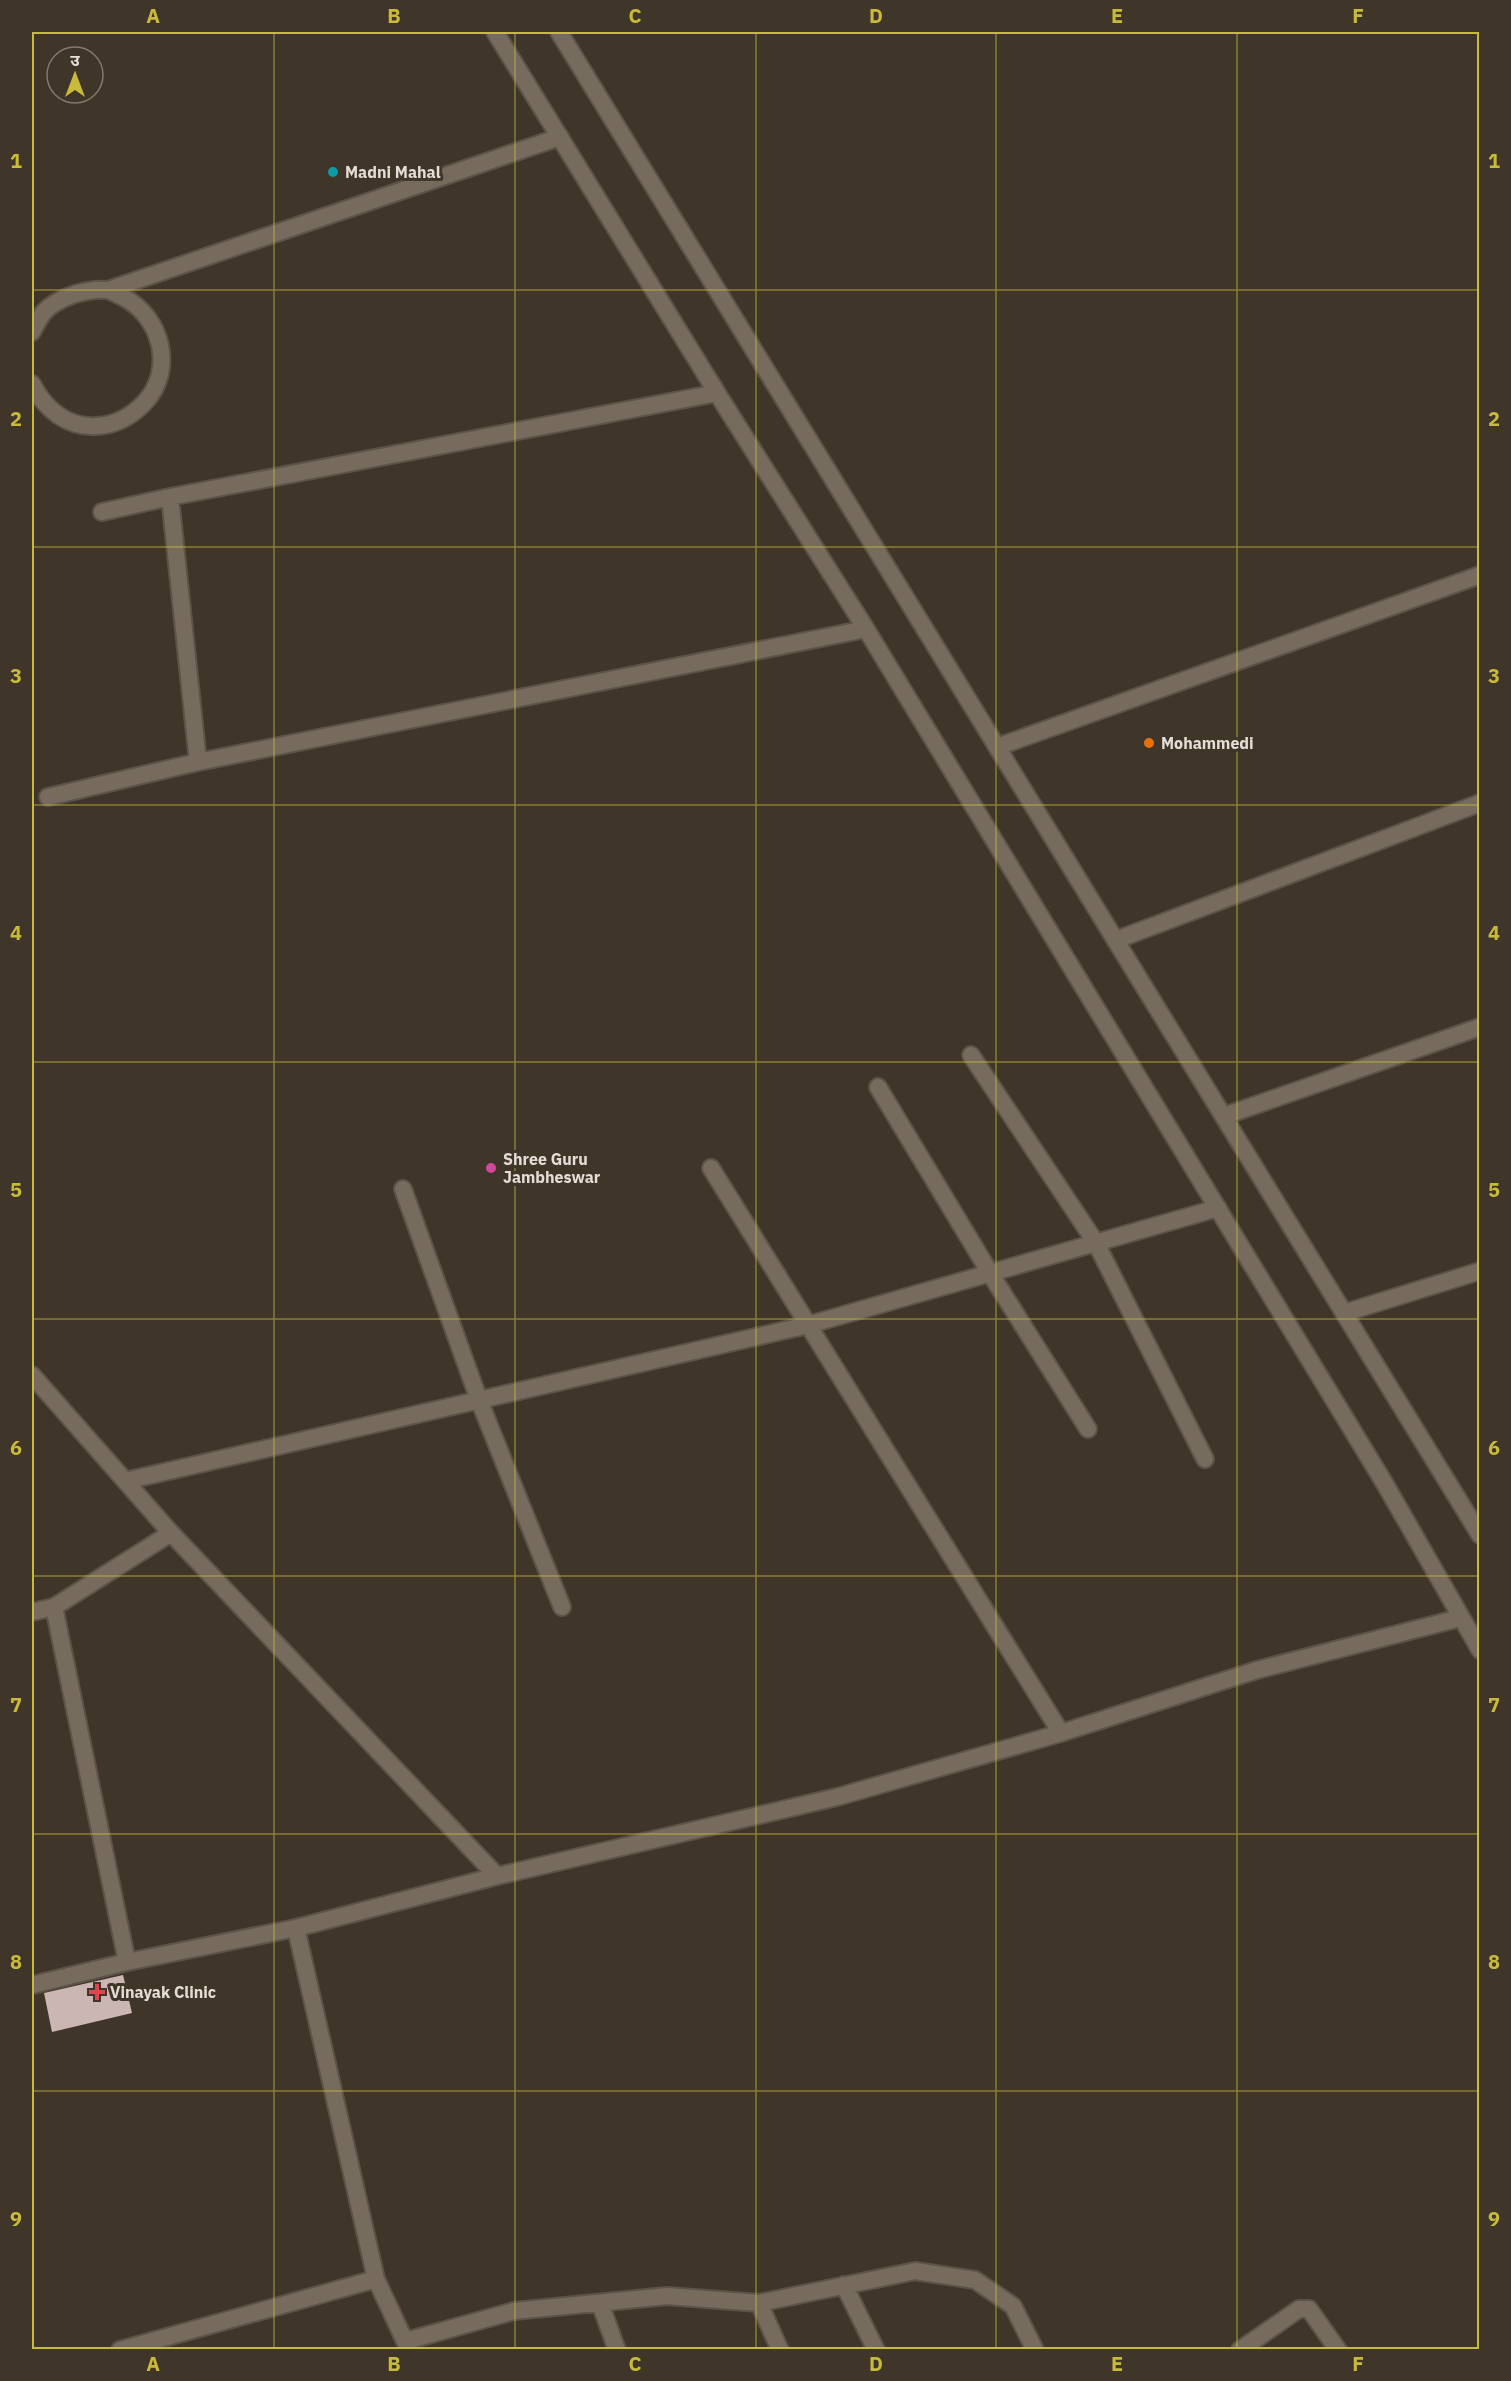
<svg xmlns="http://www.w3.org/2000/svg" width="1511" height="2381" font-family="'IBM Plex Sans','Noto Sans Devanagari',sans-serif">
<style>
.building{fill:#ccb6b4}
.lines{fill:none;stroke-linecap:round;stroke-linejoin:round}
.service-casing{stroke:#5c5349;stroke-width:20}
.minor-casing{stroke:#5c5349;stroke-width:20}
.tertiary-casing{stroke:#5c5349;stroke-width:20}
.service{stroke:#776b5e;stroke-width:16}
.minor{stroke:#776b5e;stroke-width:16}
.tertiary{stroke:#776b5e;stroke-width:16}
.grid{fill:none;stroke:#c8bb3b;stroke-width:1.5;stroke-opacity:0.55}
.culture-dot{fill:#0f9aa8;stroke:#403529;stroke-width:2}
.food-dot{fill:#e8710a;stroke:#403529;stroke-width:2}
.hotel-dot{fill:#d1479c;stroke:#403529;stroke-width:2}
.health-dot{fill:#e0444e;stroke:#403529;stroke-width:2}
.labels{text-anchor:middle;stroke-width:6;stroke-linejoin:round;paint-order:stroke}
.poi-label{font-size:16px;font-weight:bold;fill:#e5ded7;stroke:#403529;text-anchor:start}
.neatline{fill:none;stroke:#c8bb3b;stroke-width:2}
.grid-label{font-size:20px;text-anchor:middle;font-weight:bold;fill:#c8bb3b}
</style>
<rect width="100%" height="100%" fill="#403529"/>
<path class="building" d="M123,1975L132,2013L52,2032L44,1993Z"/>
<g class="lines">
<g class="service-casing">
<path id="service" d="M108,290L560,137
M32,332C35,326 39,318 44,312C52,303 63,298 75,294C85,291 97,289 107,290C112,291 118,295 123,297C162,317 175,370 145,402C132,416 116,425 97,426C67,428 45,409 32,384
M1240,2350L1299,2309H1309L1338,2350"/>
</g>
<g class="minor-casing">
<path id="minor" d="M170,497L198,762
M102,512L170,497L717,393
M997,747L1480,575
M48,797L198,762L866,629
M1116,940L1480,803
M971,1055L1096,1243L1205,1459
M878,1087L990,1273L1088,1429
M1224,1116L1480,1027
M711,1168L1061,1733
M403,1189L479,1400L562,1607
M1344,1313L1480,1271
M32,1375L171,1533L497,1876
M125,1481L808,1325L1218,1208
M54,1607L127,1962
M32,1612L54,1607L171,1533
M32,1985L127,1962L296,1928L497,1876L837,1797L1061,1733L1257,1670L1460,1618
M376,2279L409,2350
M844,2285L876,2350
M600,2303L617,2350
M759,2303L915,2271L975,2280L1013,2306L1035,2350
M406,2341L514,2311L667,2296L759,2303L780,2350
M120,2350L376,2279L296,1928"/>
</g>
<g class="tertiary-casing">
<path id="tertiary" d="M495,32L717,393L866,629L1385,1484L1480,1650
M559,32L1480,1535"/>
</g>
<use href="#service" class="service"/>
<use href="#minor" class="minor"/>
<use href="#tertiary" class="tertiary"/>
</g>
<path class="grid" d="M274,32V2350M515,32V2350M756,32V2350M996,32V2350M1237,32V2350M32,290H1480M32,547H1480M32,805H1480M32,1062H1480M32,1319H1480M32,1576H1480M32,1834H1480M32,2091H1480"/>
<circle class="culture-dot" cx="333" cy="172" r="6"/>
<circle class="food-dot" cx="1149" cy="743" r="6"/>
<circle class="hotel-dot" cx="491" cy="1168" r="6"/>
<path class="health-dot" d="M94 1983h6v6h6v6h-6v6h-6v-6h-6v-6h6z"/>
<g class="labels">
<g class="poi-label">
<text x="345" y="178">Madni Mahal</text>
<text x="1161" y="749">Mohammedi</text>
<text x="503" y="1165">Shree Guru<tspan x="503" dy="18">Jambheswar</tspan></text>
<text x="110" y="1998">Vinayak Clinic</text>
</g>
</g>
<rect width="1511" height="2381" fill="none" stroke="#403529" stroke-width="66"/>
<g transform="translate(75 75)"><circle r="28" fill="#403529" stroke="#82796f" stroke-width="1.5"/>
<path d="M0-4.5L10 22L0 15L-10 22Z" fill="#c8bb3b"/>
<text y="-9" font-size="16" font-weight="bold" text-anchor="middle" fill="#e5ded7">उ</text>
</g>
<rect x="33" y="33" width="1445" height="2315" class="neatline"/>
<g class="grid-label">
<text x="153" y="23">A</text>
<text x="394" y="23">B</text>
<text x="635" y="23">C</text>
<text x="876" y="23">D</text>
<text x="1117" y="23">E</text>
<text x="1358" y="23">F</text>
<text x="16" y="168">1</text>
<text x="1494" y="168">1</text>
<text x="16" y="426">2</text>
<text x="1494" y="426">2</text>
<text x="16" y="683">3</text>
<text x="1494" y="683">3</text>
<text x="16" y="940">4</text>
<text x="1494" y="940">4</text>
<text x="16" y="1197">5</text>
<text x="1494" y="1197">5</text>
<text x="16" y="1455">6</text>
<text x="1494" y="1455">6</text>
<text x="16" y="1712">7</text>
<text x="1494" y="1712">7</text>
<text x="16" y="1969">8</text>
<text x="1494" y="1969">8</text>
<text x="16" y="2226">9</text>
<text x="1494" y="2226">9</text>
<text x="153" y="2371">A</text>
<text x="394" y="2371">B</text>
<text x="635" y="2371">C</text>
<text x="876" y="2371">D</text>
<text x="1117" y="2371">E</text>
<text x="1358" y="2371">F</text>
</g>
</svg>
